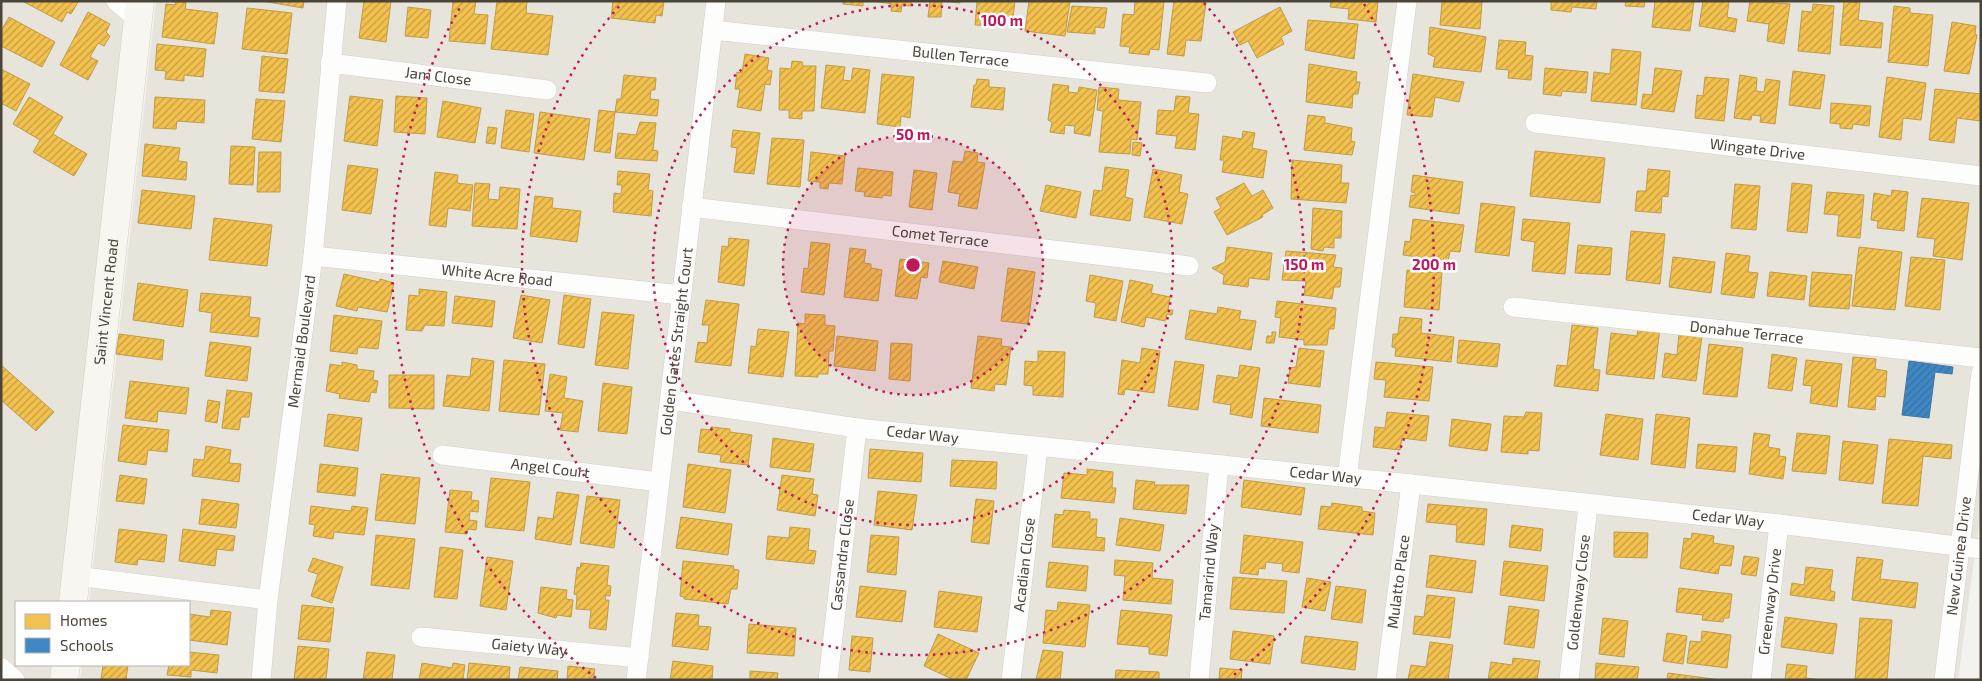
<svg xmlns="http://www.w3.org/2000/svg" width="1982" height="681" font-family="'Exo 2',sans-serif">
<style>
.residential{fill:#e7e4dc}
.homes{fill:url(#homes-hatch);stroke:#c09c48}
.schools{fill:url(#schools-hatch);stroke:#43749b}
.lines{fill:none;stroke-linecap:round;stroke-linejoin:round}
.street-casing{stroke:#d2d0cb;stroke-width:20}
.secondary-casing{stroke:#d3cfc5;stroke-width:29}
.street{stroke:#fdfdfc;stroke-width:19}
.secondary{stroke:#f7f6f1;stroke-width:28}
.ring{fill:none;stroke:#c2185b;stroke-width:2.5;stroke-dasharray:2.5 5}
.labels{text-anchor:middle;stroke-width:5;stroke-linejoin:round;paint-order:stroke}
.street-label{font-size:15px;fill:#4b4439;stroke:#fff}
.centre{fill:#c2185b;stroke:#fff;stroke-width:2.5}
.ring-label{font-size:15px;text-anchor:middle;font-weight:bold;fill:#c2185b;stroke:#fff;stroke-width:5;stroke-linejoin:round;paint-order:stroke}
</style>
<defs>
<pattern id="homes-hatch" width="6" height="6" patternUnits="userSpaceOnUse" patternTransform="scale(1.25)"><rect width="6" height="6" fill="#f2c14e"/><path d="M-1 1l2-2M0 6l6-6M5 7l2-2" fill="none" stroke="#c69e42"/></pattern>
<pattern id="schools-hatch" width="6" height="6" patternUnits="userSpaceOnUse" patternTransform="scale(1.25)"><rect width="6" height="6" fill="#3f88c5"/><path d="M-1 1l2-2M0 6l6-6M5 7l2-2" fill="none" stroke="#3771a1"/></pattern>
</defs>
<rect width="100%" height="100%" fill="#f4f2ee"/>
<path class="residential" d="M1,1H130L60,602H16V665H53L51,680H1Z
M156,1H1981V509L1958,680H80L82,665H189V602H89Z"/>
<path class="homes" d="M22,1H77L78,2L71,14L67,12L62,22Z
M176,1L186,3L185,9L218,13L214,44L162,37L166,4L175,5Z
M262,1H304L303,8Z
M364,1H391L386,42L359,38Z
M453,1H476L474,14L488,15L485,44L449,41Z
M497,1H527L526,13L553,16L548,55L491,49Z
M613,1H664L662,16L656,15L655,23L611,18Z
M843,1H863V6L843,4Z
M873,1H911V6L902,5L901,12L891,11L892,4Z
M930,1H960V3L942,1L941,17H928Z
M977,1H1015L1013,17L994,15L992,26L975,25Z
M1029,1H1070L1065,36L1025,31Z
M1135,1H1164L1159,50L1150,49L1149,55L1129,53L1130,47L1120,46L1123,14L1134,15Z
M1174,1L1206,2L1201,41L1186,40L1184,56L1167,54Z
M1331,1H1378L1376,22L1348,19L1349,9L1330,7Z
M1442,1L1482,2L1480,29L1440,25Z
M1551,1H1597L1596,9L1572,7L1571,12L1551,10Z
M1626,1H1645L1644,7L1625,6Z
M1655,1H1694L1690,31L1652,27Z
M1703,1H1729L1727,17L1737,19L1735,32L1699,26Z
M1750,1L1790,4L1784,44L1767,41L1769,24L1747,21Z
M1844,1L1860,3L1858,20L1883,23L1881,48L1840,45Z
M1813,4L1834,6L1830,54L1798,51L1802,11L1812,12Z
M1072,6L1107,8L1104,28L1095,27V34L1067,32Z
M1894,6L1910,8V13L1933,15L1928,66L1888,62Z
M408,7L431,10L428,38L405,36Z
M1280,7L1292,31L1281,37L1284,44L1257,58L1248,41L1240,45L1233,32Z
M247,8L292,13L287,54L242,49Z
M88,12L110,24L106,32L110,36L104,46L98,43L90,57L98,61L88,80L60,65Z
M9,17L55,42L42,67L1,46V31Z
M1308,20L1358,24L1354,59L1305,50Z
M1952,22L1976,26L1975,34L1977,35L1969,74L1944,71Z
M1430,27L1486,37L1481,72L1433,67L1435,57L1428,54Z
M1499,40L1526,42L1525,55L1533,56L1531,80L1508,78L1509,70L1496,69Z
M157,44L206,49L203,77L184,75V81L165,79L166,71L155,70Z
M1612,49L1641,52L1636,105L1591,101L1594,72L1610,74Z
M745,54L769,58L767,70L772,71L770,85L765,84L761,111L737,107L740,89H735L737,72L742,73Z
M262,56L288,59L284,93L259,91Z
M792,61L802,62L803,66H816L814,111H802V119L789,118V110H779L780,68L791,69Z
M1309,64L1357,72L1356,82H1360L1358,94H1353L1352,108L1306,102Z
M826,65L845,67L843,80L851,81L853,68L870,70L865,113L821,108Z
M1545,68L1588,72L1586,93L1562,91L1561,96L1543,94Z
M1655,68L1682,71L1674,112L1641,108L1643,94L1652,95Z
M1,69L30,84L16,111L1,103Z
M1793,71L1825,75L1820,109L1789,105Z
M882,74L914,77L910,118L901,116L900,127L877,124Z
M1413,74L1464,82L1459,102L1435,97L1432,117L1407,115Z
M624,75L656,78L655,90H651L650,99L659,100L657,116L615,112L617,99H621Z
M1740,75L1757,78L1756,91L1764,92L1766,79L1780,81L1775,124L1760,122L1761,116L1752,115L1751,120L1734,118Z
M1705,77L1729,79L1724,121L1695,118L1697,95L1703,96Z
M1887,77L1926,83L1921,120L1903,118L1901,140L1879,137Z
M977,79L989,80V87L1005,88L1003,110L971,107L974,85H976Z
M1053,84L1069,86L1068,92L1078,93L1079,87L1097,90L1090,136L1074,133L1075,126L1065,125L1064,134L1050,132L1052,122L1048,120Z
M1099,87L1119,89L1118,100L1141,102L1137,140L1131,139L1130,154L1099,152L1103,111L1097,110Z
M1935,89L1981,94V121L1957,118L1954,143L1929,140Z
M350,96L383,100L377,146L344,141Z
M396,96L427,98L425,134L394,132Z
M1176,96L1190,97L1188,113L1199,114L1195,150L1175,148L1177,136L1156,134L1158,110L1174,111Z
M29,97L63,117L53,134L87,154L74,176L33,152L40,140L13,124Z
M155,97L205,100L204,123L177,121L176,129L153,128Z
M256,99L285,101L281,142L252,139Z
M443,101L481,108L475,143L437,137Z
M1831,103L1871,106L1869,126L1853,124L1852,129L1840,128V124L1830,123Z
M506,110L534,114L529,152L501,148Z
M599,110L615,112L610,153L594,151Z
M540,112L590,119L584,160L534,153Z
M1308,115L1325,117V123L1352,128L1351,141L1355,142L1352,155L1304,150Z
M640,122L656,123L653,150L658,151L657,161L615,158L618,133L636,135Z
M488,127L497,128L495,144L486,143Z
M733,130L760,133L754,174L734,172L737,148L731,147Z
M1243,131L1255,133L1252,148L1267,151L1263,178L1222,172L1224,160H1220L1223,136L1242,139Z
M772,138L804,140L800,187L767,184Z
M1133,142L1142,143L1140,156L1132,155Z
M145,144L180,148L178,161L187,162L186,180L142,176Z
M231,146L255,147L253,185L229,184Z
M965,151L978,153L977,162L985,163L977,209L958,206L960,194L948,192L953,161L963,162Z
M1535,151L1605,158L1600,203L1530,196Z
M259,152H281L280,192H257Z
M811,152L845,156L842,184L829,183L828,189L820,188V182L808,181Z
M1292,160L1342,165L1341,183H1349L1346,203L1291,199Z
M348,165L378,169L371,214L342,210Z
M1105,167L1129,170L1125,197L1133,199L1130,221L1090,215L1094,190L1102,191Z
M858,168L893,172L891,196L883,195L882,198L864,196L865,192L855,191Z
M1153,169L1182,175L1179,192L1188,194L1182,224L1144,217Z
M1648,169L1670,171L1668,197L1662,196L1661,213L1635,211L1637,191H1646Z
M914,170L937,173L932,210L909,207Z
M618,171L650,174L648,190L653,191L651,216L613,212L614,193L621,194L622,185H617Z
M435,172L458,175L457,183L473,185L470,211L448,208L446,227L429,225Z
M1413,175L1463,182L1459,214L1409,207L1411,195L1415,196V193L1411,192Z
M475,183L490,184L488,199L499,200L500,187L520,189L517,229L472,226Z
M1244,183L1252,196L1263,190L1273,208L1262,215L1263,217L1227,235L1214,212L1221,208L1216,198Z
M1792,183L1812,185L1807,233L1787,231Z
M1735,184L1760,186L1756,230L1731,228Z
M1046,185L1081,192L1076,218L1040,211Z
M142,190L195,196L191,229L138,223Z
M1892,190L1908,192L1904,231L1877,228L1878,221L1871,220L1874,193L1891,196Z
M1827,192L1864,195L1860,238L1837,236L1839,215L1824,214Z
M535,196L553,198L552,208L581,211L577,242L530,236Z
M1922,198L1969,203L1962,260L1933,256L1935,239L1917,237Z
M1481,203L1515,207L1509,256L1475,252Z
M1313,208L1342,211L1341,238H1334V248L1324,247L1323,251L1311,249Z
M214,218L272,225L267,266L209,260Z
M1413,219L1464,225L1460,252L1450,251L1448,261L1403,255L1405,241L1410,242Z
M1523,219L1570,223L1565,274L1532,271L1535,242L1521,240Z
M1631,231L1665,234L1660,284L1626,280Z
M729,238L749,240L744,286L718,282L722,246L728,247Z
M811,242L830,244L824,295L801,292L804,268L808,269Z
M1578,245L1612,248L1610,275L1575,273Z
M1227,247L1272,253L1269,280L1249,278L1248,287L1223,284L1224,275L1212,268L1225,262Z
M1859,247L1902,252L1895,310L1852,306Z
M850,248L866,250L864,263L871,264V268L882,270L878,301L844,297Z
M1286,251L1336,255L1333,267L1342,268L1340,287H1334L1332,299L1304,295L1306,281L1282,280Z
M1726,253L1750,256L1748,272L1758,273L1754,298L1721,294Z
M1673,257L1715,262L1711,293L1669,287Z
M1911,257L1945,260L1940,310L1905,306Z
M900,259L929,263L927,278L921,277L917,299L895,296Z
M943,261L978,267L974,289L939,282Z
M1008,268L1035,272L1028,324L1001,321Z
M1407,270L1442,273L1439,310L1404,307Z
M1770,272L1807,276L1804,300L1767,296Z
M1812,272L1852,275L1849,309L1809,306Z
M344,274L379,282L380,279L394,283L387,312L358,307L357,311L336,306Z
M1090,275L1123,281L1116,321L1094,317L1096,303L1086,301Z
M1130,280L1153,285L1151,293L1170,297L1168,310H1173L1172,315L1167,314L1165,321L1146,317L1144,327L1121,322Z
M138,283L188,290L183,327L133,320Z
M419,289L447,292L444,326L425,325L422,331L406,330L409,295L419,296Z
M201,293L251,297L249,317L260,318L258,337L210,332L212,313L199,311Z
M521,295L550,300L542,343L513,338Z
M564,295L591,299L584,348L558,344Z
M455,296L495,301L492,327L452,323Z
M706,300L739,304L731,366L695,362L698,342L707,343L709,325H702Z
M1277,301L1336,308L1334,329H1329L1327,345H1304V340L1279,337L1281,318L1275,317Z
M1218,307L1241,311L1239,319L1256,321L1251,350L1185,339L1190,310L1217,314Z
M602,312L634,315L628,369L595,365Z
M805,314L825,315V325L835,326L833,351H829L828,374H818V377L795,376L798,323L805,324Z
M334,315L382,321L378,349L358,347L357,354L330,351Z
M1400,317L1422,319L1421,333L1454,337L1451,362L1395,356L1396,348L1392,347L1393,334H1398Z
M1572,325L1598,328L1593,369L1600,370L1598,391L1554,386L1557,365L1567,366Z
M1638,326L1660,328L1654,379L1606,374L1611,333L1637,336Z
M758,329L789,332L783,377L748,373L751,346L756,347Z
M1272,332H1276L1274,343H1266L1267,336H1272Z
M1679,333L1702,336L1696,381L1662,377L1665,353L1677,355Z
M119,334L164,340L162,360L116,354Z
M837,336L878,341L875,371L834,366Z
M978,336L1002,339L1001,346L1011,347L1006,385L995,384L994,391L971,388Z
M1459,340L1500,344L1497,367L1457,363Z
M210,342L251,347L247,381L205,376Z
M891,343L912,344L910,381L889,379Z
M1709,344L1743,348L1737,397L1703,394Z
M1142,348L1160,351L1154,393L1125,389L1124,395L1118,394L1122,360L1140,363Z
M1299,348L1324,351L1320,387L1288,383L1290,368L1296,367Z
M1038,351L1065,352L1063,397L1033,395V386L1024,385L1025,361L1038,362Z
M1772,354L1797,358L1792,391L1768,388Z
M1853,357L1876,359L1875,369L1887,371L1885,397L1876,396L1875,410L1848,407Z
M472,358L494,361L489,411L443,406L447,375L470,377Z
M504,360L545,364L539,415L499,411Z
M1806,360L1842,364L1837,407L1810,403L1812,386L1803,385Z
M1175,361L1204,365L1198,410L1168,406Z
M342,362L357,365V369L374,371L373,380L378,381L376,393L371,392L369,402L339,398L340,394L326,391L330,364L342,366Z
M1376,362L1433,367L1429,401L1384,397L1386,380L1374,379Z
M1,365L54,412L36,431L1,400Z
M1240,365L1260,368L1252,418L1230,414L1231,405L1213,402L1217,375L1238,378Z
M550,374L567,377L564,398L583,401L578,432L560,430L563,413L545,411Z
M389,375H434V409L389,408Z
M130,381L189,388L186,414L158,411L157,422L125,418Z
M603,383L632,387L627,434L598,431Z
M227,390L252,393L249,417H241L239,430L222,428Z
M1264,398L1321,405L1318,433L1261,426Z
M208,400L220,402L217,423L205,421Z
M1387,412L1429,416L1426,441L1402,438L1400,450L1373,447L1375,427L1385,428Z
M1526,412L1542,413L1539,451L1528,450V454L1501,452L1504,416L1524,417Z
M328,414L362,418L358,451L324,446Z
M1606,414L1643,419L1638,460L1600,455Z
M1656,414L1690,418L1685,468L1651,464Z
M1452,419L1491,424L1487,451L1449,446Z
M123,425L169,430L167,452L148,450L146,465L118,461Z
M711,427L730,429V432L752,435L748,465L720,462L721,455L698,452L701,429L711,430Z
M1754,433L1770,435L1768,447L1780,449L1779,456L1786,457L1783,479L1749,474Z
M1797,433L1830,436L1826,474L1792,471Z
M773,438L814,444L810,472L770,467Z
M1889,439L1952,445L1951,459L1923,456L1918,506L1882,503Z
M1843,441L1878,445L1873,484L1839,480Z
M1698,444L1737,447L1735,472L1696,468Z
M206,446L231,450L229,463L241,464L239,482L192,476L194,459L204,460Z
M870,449L923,453L921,482L868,478Z
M952,460L997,462L996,489L950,486Z
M320,464L358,468L355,496L317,492Z
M688,464L731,470L725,513L683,507Z
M1087,469L1113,472L1112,488H1116L1114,503L1061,498L1064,473L1087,475Z
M381,474L420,478L415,524L375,520Z
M120,475L147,479L144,504L116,501Z
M782,475L814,479L812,494L818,495L815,516L777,510Z
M491,478L530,482L524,531L485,527Z
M1136,480L1155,482L1154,485H1189L1186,514L1133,509Z
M1244,480L1305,488L1301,515L1241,507Z
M450,490L472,492L471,500L479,501L478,512L470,511L469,520L477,521L476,530L468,529L467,534L445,532Z
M878,491L917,495L912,530L874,525Z
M557,492L579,495L571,545L535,539L538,517L553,519Z
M587,496L620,500L614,548L580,543Z
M202,499L239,504L236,528L199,524Z
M976,499L994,501L989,544L971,542Z
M1332,503L1362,507V511L1375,513L1373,535L1318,529L1321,506L1331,507Z
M1428,504L1487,509L1484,545L1456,542L1457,525L1426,522Z
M311,506L351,511L352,506L368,508L364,535L334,532L333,539L313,536L315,525L309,524Z
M1064,510L1090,512V519H1097L1096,537L1105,538L1104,551L1052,547L1055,514L1063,515Z
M681,517L732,524L728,555L676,548Z
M1120,518L1164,525L1160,551L1116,545Z
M1512,525L1543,529L1541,551L1509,547Z
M790,527L810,529L808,550L816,551L814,564L766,559L768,536L789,538Z
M119,529L167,535L164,562L138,559L137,565L115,562Z
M183,529L235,536L233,551L217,549L215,566L179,561Z
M1614,532L1648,533L1647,558L1614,557Z
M1692,533L1714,536L1713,543L1734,546L1731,566L1720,565L1718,574L1680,568L1684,538L1691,539Z
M376,535L415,539L409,589L371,585Z
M871,535L899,537L896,575L867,572Z
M1244,535L1303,542L1299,573L1282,571L1283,564L1266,562L1265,569L1259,568L1258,575L1240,573Z
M440,547L463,550L457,599L434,597Z
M1430,555L1476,561L1472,593L1426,587Z
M1744,556L1759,558L1756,576L1741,574Z
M487,557L513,561L506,610L480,606Z
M1857,557L1883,560L1880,579L1918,583L1915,608L1852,600Z
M313,558L343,567L332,603L311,596L318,574L308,571Z
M1115,560L1153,563L1152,578L1173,580L1171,604L1123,600L1125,576L1114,575Z
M683,561L734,566L733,569L739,570L737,589H731L728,604L684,599V597L680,596Z
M1504,561L1548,566L1544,601L1500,595Z
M1049,562L1088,566L1086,591L1046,587Z
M581,563L609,566L607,585L611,586L610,596L606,595L605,600H609L606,630L589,628L591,610L576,609L577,595L574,594L577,567L580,568Z
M1806,567L1833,570L1830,590L1835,592L1834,601L1790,595L1792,583L1804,585Z
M1233,577L1287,581L1284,613L1230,609Z
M1307,578L1331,582L1325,611L1302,607Z
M860,586L906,591L902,622L856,617Z
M1336,586L1366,590L1362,623L1331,619Z
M541,587L567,590L566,599L573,600L571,617L557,615L556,618L538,613Z
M1679,588L1732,594L1729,618H1724L1723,622L1702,620L1703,615L1676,612Z
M939,591L982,597L977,632L934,627Z
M1427,595L1455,598L1450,638L1413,634L1415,616L1424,617Z
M1058,602L1090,605L1085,647L1043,643L1046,610L1057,611Z
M302,605L334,608L330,642L298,639Z
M1509,606L1539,610L1534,648L1504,644Z
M211,610L231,612L227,645L189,640V614L210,617Z
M1121,610L1172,615L1167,656L1149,654V647L1117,644Z
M676,613L699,615L698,626L711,627L708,650L672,646Z
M1785,617L1837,624L1833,654L1781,647Z
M1603,618L1628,621L1624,657L1599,654Z
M1860,618L1892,620L1887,680H1855Z
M749,624L796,628L794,656L747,653Z
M1233,631L1274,636L1270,664L1230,659Z
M1702,631L1731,635L1727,668L1687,663L1690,641L1701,642Z
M1667,633L1687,636L1683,664L1663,661Z
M938,634L979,653L966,680H954L924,666Z
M852,636L873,638L870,672L849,670Z
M1305,636L1358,642L1355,670L1301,663Z
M1430,642L1453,645L1448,680L1408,679L1411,665L1426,667Z
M298,646L329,649L326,680H294Z
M1043,650L1063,652L1060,680H1036Z
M189,652L219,655L217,673L191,670V677L167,675L169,665H189Z
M367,652L395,655L392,680H363Z
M1513,658L1540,661L1537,680H1488L1491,662L1512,665Z
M673,661L713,666L712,680H670Z
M422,663L452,668L453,663L465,665L463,679L465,680H419Z
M469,663L510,667L509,680H467Z
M1596,663L1639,667L1637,680H1595Z
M1787,664L1807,666L1806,678L1821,680H1785Z
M103,665H128L126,680L101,679Z
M568,666L595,669L593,680H567Z
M520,667L558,671L557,680H518Z
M1220,668L1242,670L1241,680H1219Z
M1116,670L1159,672V680H1115Z
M750,671L778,673L777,680H750Z
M1668,673L1721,680H1667Z"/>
<path class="schools" d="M1909,361L1953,367L1952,374L1935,372L1929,418L1902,415Z"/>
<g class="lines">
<g class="street-casing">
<g id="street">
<path d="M116,1L138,20"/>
<path id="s1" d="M713,30L1207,83"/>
<path id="s2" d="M330,63L547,90"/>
<path id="s3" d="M1535,123L1981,176"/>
<path id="s4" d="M691,207L1189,266"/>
<path id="s5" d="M313,256L681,295"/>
<path id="s6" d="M1513,307L1981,358"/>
<path id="s7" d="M671,400L857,428L1411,484L1779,524L1981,549"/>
<path id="s8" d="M442,455L659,482"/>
<path d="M1347,478L1407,1"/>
<path d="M76,576L268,600"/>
<path id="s9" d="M421,637L639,658"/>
<path d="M1,667L15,680"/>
<path id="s10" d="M261,680L268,600L313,256L337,1"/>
<path id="s11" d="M636,680C664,454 690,228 716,1"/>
<path id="s12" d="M828,680L857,428"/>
<path id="s13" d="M1011,680L1038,448"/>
<path id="s14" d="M1199,680L1219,465"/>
<path id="s15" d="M1386,680L1411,484"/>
<path id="s16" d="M1569,680L1588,505"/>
<path id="s17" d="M1761,680L1779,524"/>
<path id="s18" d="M1944,680L1981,373"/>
</g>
</g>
<g class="secondary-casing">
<g id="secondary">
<path id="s19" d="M73,602L140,1"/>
<path d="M64,680L66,665"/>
</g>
</g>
<use href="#street" class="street"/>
<use href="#secondary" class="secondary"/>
</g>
<circle cx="913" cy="265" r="130" fill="#c2185b" fill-opacity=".12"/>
<g class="ring">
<circle cx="913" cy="265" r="130"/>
<circle cx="913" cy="265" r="260"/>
<path d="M1204 3A391 391 0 1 1 622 3"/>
<path d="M596 678A521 521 0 0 1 462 4M1364 4A521 521 0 0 1 1230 678"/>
</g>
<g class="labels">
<g class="street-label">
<text dy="5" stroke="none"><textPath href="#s1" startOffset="249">Bullen Terrace</textPath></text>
<text dy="5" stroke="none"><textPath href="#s2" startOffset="109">Jam Close</textPath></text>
<text dy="5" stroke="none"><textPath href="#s3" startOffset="224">Wingate Drive</textPath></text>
<text dy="5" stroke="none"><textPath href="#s4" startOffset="251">Comet Terrace</textPath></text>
<text dy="5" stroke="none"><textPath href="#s5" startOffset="185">White Acre Road</textPath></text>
<text dy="5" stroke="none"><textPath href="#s19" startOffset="302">Saint Vincent Road</textPath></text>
<text dy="5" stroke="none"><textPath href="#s6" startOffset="235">Donahue Terrace</textPath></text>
<text dy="5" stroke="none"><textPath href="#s10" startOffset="341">Mermaid Boulevard</textPath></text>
<text dy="5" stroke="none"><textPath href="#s11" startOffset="341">Golden Gates Straight Court</textPath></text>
<text dy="5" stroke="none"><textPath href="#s7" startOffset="254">Cedar Way</textPath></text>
<text dy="5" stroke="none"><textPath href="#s8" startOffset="109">Angel Court</textPath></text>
<text dy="5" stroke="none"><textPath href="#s7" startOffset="659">Cedar Way</textPath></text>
<text dy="5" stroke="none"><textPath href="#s7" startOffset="1064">Cedar Way</textPath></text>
<text dy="5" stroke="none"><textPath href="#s12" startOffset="126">Cassandra Close</textPath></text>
<text dy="5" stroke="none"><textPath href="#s18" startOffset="125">New Guinea Drive</textPath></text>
<text dy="5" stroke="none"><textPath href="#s13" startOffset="116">Acadian Close</textPath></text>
<text dy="5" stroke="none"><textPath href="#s14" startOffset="108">Tamarind Way</textPath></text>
<text dy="5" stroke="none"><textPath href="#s15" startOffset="99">Mulatto Place</textPath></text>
<text dy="5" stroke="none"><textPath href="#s16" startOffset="88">Goldenway Close</textPath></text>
<text dy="5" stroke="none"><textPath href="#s17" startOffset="79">Greenway Drive</textPath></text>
<text dy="5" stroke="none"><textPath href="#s9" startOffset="109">Gaiety Way</textPath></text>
</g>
</g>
<circle cx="913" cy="265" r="8" class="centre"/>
<g class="ring-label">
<text x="1002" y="26">100 m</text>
<text x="913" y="140">50 m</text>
<text x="1304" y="270">150 m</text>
<text x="1434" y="270">200 m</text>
</g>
<rect width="1982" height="681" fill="none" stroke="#4b4439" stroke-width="5"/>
<rect x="15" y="601" width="175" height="65" fill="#ffffff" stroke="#b7b4b0"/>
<rect x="25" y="614" width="25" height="15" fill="#f2c14e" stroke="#b7b4b0"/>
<text x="60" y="626" font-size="15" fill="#4b4439">Homes</text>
<rect x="25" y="638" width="25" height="15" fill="#3f88c5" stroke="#b7b4b0"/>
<text x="60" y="651" font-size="15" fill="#4b4439">Schools</text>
</svg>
